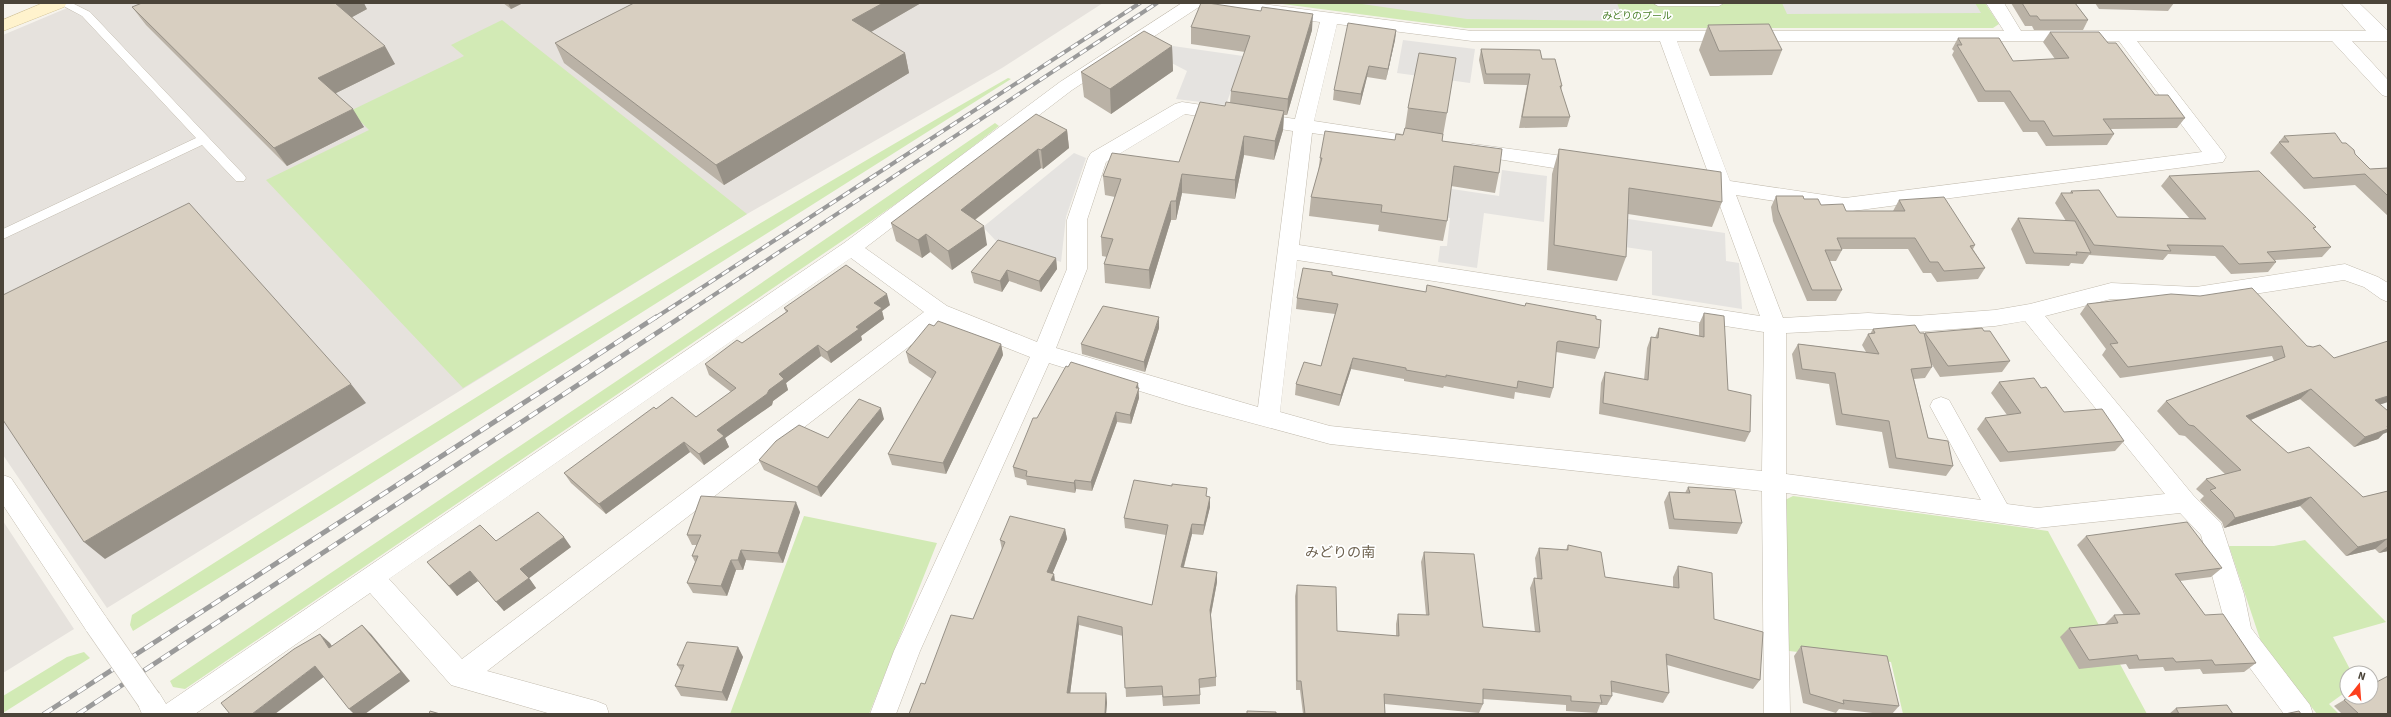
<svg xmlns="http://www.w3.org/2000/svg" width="2391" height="717" font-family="'Source Sans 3','Noto Sans JP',sans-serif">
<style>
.industrial{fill:#e6e2dd}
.green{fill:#d2eab5}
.parking{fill:#e5e3e0}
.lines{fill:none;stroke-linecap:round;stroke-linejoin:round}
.lane-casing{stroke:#c2bbae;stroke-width:1}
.street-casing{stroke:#c2bbae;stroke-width:1}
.secondary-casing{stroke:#d6c79b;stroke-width:1}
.lane{fill:#fff;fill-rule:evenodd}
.street{fill:#fff;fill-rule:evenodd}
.secondary{fill:#fff3cd;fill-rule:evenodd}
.rail-far1-casing{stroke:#9a9a9a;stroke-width:4}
.rail-casing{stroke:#9a9a9a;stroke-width:5}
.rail-far1{stroke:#fff;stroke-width:2.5;stroke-dasharray:8;stroke-linecap:butt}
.rail{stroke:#fff;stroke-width:3.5;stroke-dasharray:10;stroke-linecap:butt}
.street-bridge-casing{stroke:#c2bbae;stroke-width:25;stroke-linecap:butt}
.street-bridge{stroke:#fff;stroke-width:24}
.wall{fill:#bab2a6}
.shaded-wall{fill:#979187}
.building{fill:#d8cfc1;stroke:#979187}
.labels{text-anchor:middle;stroke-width:3.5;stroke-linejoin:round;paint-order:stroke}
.far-park-label{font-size:10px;fill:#4a7f2a;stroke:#fff}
.quarter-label{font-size:14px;fill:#6e6250;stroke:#fff}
</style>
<rect width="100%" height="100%" fill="#f6f3ec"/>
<path class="industrial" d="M79,3H1103L1002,68L747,214L107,608L3,455V35Z
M3,521L74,629L3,673Z"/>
<path class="green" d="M1275,3H1985L1999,24L1993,28H1465Z
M502,20L747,214L463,388L266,180L369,130L350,111L464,56L451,45Z
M1008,78L1011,79L334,507L133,631L130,625L132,615C421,431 710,248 1008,78Z
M995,123L999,126L934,177L867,224L185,689L173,687L170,681L697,327Z
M1793,496L2048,531L2147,714H1903L1891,662L1789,651L1781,502Z
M804,516L937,543L869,714H730Z
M2305,540L2386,622L2333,637L2352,673H2347V691L2329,704L2339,714H2317L2262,645L2229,546H2274Z
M84,652L90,658L3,713V696L67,657Z"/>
<path class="parking" d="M1355,3H1617L1624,21L1467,19Z
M1782,3H1975L1981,13L1787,14Z
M1403,40L1475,49L1470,83L1397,73Z
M1173,46L1243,56L1226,105L1176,99L1187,71L1156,55Z
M1074,153L1086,158L1066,217L1061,262L996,241L983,227Z
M1502,170L1547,176L1544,222L1484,213L1477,268L1438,262L1440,246H1447L1450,218L1380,208L1385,179L1499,196Z
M1552,208L1725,233L1726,261L1739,263L1742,309L1652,295V251L1550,236Z"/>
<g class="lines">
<g class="lane-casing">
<path id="lane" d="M58,3H72L90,12L244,175L246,178L244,181H236L202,145L3,239V229L196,138L82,16Z
M1653,3H1724L1719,6H1658Z"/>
</g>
<g class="street-casing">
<path id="street" d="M1182,3H1205L1072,90L865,248L947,306L1037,342L1067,269V220L1088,158L1091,153L1175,104L1182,102L1295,119L1320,22L1214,8L1208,7L1205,3H1254L1472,31H2004L1986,3H2004L2021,31H2366L2341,3H2359L2388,31V41H2352L2388,80V97L2382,95L2332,41H2137L2223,152L2226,157L2223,162L1845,212L1736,195L1783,318L1868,313L1915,316L1995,310L2030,304L2111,283L2196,287L2345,264L2378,277L2388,283V302L2381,299L2364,287L2344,280L2196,303L2111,299L2045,316L2193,495L2221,523L2244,594L2251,628L2310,705L2313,714H2284L2230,641L2201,535L2180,513L2037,528L1786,493L1790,714H1764L1762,491L1330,444L1185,405L1049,363L920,651L896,714H870L894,651L1030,357L941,322L487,671L596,701L606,705L609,714H551L451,685L370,593L195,714H142L136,700L140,691L149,688L158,691L166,704L844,243L1060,82ZM1337,24L1472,41H1660L1710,178L1692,175L1685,177L1682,182L1685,187L1715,192L1760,316L1299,245L1312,133L1425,150L1432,148L1435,144L1432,140L1425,138L1314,121ZM1677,41H2119L2202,152L1845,198L1730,181ZM1185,114L1293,131L1258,407L1056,348L1087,269V220L1106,162ZM851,258L924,312L462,659L389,579ZM1297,260L1764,332L1762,471L1330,426L1280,412ZM2025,321L2165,494L2037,508L2007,504L1949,400L1941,397L1933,400L1930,406L1981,500L1786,474V333L1868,329L1915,332L1995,326Z
M1473,144L1585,159L1592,161L1595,166L1592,171L1585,173L1466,154L1463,150L1466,146Z
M3,475L11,478L106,617L110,625L106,633L97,637L88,633L3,505Z"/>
</g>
<g class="secondary-casing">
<path id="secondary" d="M43,3H67L64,7L3,31V20Z"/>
</g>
<use href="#lane" class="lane"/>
<use href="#street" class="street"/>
<use href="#secondary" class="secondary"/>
<g class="rail-far1-casing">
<path id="rail-far1" d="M655,318L1140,3
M679,318L1157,3"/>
</g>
<g class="rail-casing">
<path id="rail" d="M44,714L656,317
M78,714L681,317"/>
</g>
<use href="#rail-far1" class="rail-far1"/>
<use href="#rail" class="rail"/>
<g class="street-bridge-casing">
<path id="street-bridge" d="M97,625L149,700"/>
</g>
<use href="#street-bridge" class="street-bridge"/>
</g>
<path class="wall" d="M503,3H523L511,9Z
M634,3H921L871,32L905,53L909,73L724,185L564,63L555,43Z
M2011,3H2075L2088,20L2083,30H2034L2032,26H2025Z
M2095,3H2174L2168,11L2099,9Z
M132,7L367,9L352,17L395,64L336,93L364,127L287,166L146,25Z
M1261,11L1312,30L1287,115H1284L1283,130L1274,160L1244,155L1235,199L1182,193L1176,220H1171L1150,289L1105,283L1104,264L1107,257L1102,256L1101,237L1115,197L1105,195L1103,176L1179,162L1225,106L1230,103L1231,91L1245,52L1191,44V27Z
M1708,25L1782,50L1772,75L1710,76L1699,50Z
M1396,30L1395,40L1386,80L1367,77L1360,105L1333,100L1334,90Z
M2050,32L2108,43L2155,95L2185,118L2177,128L2111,129L2114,134L2107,145L2046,146L2037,132H2023L2004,102H1978L1952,55L1954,51L1952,49L1958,38L2013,61L2055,59L2043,42Z
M1172,46L1173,71L1111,114L1084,97L1081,72Z
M1481,49L1542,59L1562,86L1561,90L1570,117L1567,127L1519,128L1527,85L1484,84L1479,60Z
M1408,108L1447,113L1442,141L1499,173L1495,193L1451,186L1447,221L1443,241L1378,231L1379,225L1309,216L1311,197L1318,173L1320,158L1395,140L1403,135L1405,128Z
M1067,130L1069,148L1043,169L1041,168L975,220L987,245L952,270L930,252L922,258L896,241L891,223Z
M2284,136L2342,143L2370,169L2388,168V216L2355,185L2304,189L2270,153Z
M1559,149L1722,202L1712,227L1628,214L1626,257L1617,281L1547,270L1552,174Z
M2169,176L2316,227L2314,229L2331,247L2322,257L2275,260L2276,262L2268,272L2231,274L2215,256L2168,254L2163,260L2089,255L2083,264L2071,263L2069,266L2026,264L2011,229L2018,218L2066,221L2055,203L2061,193H2070L2071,191L2117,217L2190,219L2161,186Z
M1776,196L1804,199L1821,205L1846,211H1893L1899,200L1975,245L1973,249L1985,268L1978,279L1937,282L1931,273H1923L1908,249H1842V250L1836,261H1829L1842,290L1836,301H1807L1773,221L1771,207Z
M1056,258L1057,269L1041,292L1009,281L1002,292L974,283L971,272Z
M1332,275L1426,292L1525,306L1526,303L1599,348L1595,359L1556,352L1553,388L1550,398L1515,392L1514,399L1444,386L1443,388L1404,381V379L1351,369L1339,406L1295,395L1296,384L1321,366L1335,314L1296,309L1297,298Z
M2087,304L2307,346L2380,404L2383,434L2378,439L2354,447L2300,399L2251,420L2288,453L2363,497L2388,491V551L2379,553L2375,549L2346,556L2300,506L2224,528L2222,522L2200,500L2204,496L2196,489L2206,479L2225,474L2185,436L2179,435L2157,411L2166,401L2274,361L2272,356L2120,378L2102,355L2106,349L2080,314Z
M890,305L882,311L884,319L861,336L862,340L831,363L821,356L786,383L788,390L773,401L772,405L725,438L729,447L704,465L690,452L606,514L571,483L564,473L656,409L696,417L731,392L709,375L705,364L742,343L786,312L784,308Z
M1704,313L1728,390L1750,432L1745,442L1599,414L1601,383L1605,372L1644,380L1647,348L1651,337L1655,338L1659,328L1699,336V324Z
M934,326L1001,344L1003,355L946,474L892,465L888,454L932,379L909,363L906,352Z
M1159,328L1145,372L1082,354L1081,344Z
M1873,329L1920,333L1984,331L2010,361L2002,372L1940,377L1931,363L1932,367L1925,378L1914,379L1928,438L1953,466L1946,476L1889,468L1882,432L1836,425L1829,384L1796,379L1792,354L1798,344L1866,352L1862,345L1868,334H1870Z
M1999,382L2041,388L2064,412L2124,441L2115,451L2000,462L1977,429L1985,418L2007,415L1991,393Z
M1138,383L1139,398L1131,424L1117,422L1092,491L1076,489L1075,493L1027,485L1026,480L1015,477L1013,467L1037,418Z
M884,419L821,497L764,470L759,460Z
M1688,487L1742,523L1737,534L1669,529L1664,502L1669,492L1685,493Z
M1207,496L1210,507L1203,535L1192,534L1184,567L1217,572V582L1211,615L1216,677V686L1200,688V704L1163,706L1162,695L1126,697L1123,636L1079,625L1070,693H1106L1107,703L1106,714H909L925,684L973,619L1002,550L1000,540L1065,529L1067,539L1052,574H1054L1055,581L1152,605L1166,535L1125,528L1124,518Z
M800,512L783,563L746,560L743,570H736L727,596L693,593L687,583L695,562L692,556L697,545H692L687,535Z
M2086,536L2222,568L2211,577L2180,581L2205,615L2256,663L2244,672L2203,674L2200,669L2165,671L2163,667L2129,669L2126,664L2079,669L2060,637L2069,628L2105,624L2114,615H2124L2077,545Z
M496,541L571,547L529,578L536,588L504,611L478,581L457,596L427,562Z
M1568,545L1605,577L1673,587V577L1678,566L1714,619L1760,680L1753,689L1667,665L1669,693L1663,703L1612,692V696L1607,705H1600L1597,713L1566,711V705L1483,699V704L1479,713L1385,704V714H1303L1300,690H1296L1295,596L1297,585L1337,631L1396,636V624L1398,614L1426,615L1421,562L1424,552L1483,627L1535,632L1530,588L1534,578H1537L1535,558L1539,548L1566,550Z
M1801,646L1899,706L1892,714H1881L1839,709L1836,713L1803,703L1794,656Z
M738,647L743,657L727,701L681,696L675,686L681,671L677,665Z
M2344,700L2388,714H2342L2334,706Z
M2176,708L2233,714H2169Z"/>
<path class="shaded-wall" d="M335,3H364L367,9L345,21Z
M508,3H523L511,9Z
M883,3H921L857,40L852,20Z
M1313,14L1312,30L1287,115L1288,99Z
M1396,30L1395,40L1386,80L1388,69Z
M385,46L395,64L330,96L318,78Z
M1172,46L1173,71L1111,114L1110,89Z
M905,53L909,73L724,185L716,165Z
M1369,66L1367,77L1360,105L1361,94Z
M353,109L364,127L287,166L274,148Z
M1284,111L1283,130L1274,160L1275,141Z
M1067,130L1069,148L1043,169L1041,150Z
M1244,136V155L1235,199V180Z
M1038,149L1041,168L964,228L961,210Z
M1182,174V193L1176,220V201Z
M1171,201V220L1150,289L1149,270Z
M984,226L987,245L952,270L948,251Z
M926,234L930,252L922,258L918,240Z
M1056,258L1057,269L1041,292L1039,281Z
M1007,270L1009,281L1002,292L1000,281Z
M887,294L890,305L882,311L884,319L861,336L862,340L831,363L827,352L856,327L874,303Z
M1159,317V328L1145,372L1144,362Z
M1001,344L1003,355L946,474L943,463Z
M818,345L821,356L786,383L788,390L773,401L772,405L725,438L729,447L704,465L699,454L717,430L779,374Z
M1353,358L1351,369L1339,406L1341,395Z
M1138,383L1139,398L1131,424L1130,415Z
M351,384L366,403L105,559L84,542Z
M2311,389L2300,399L2236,426L2246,416Z
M2388,396V402L2364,410L2375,400Z
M881,408L884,419L821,497L817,487Z
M1116,412L1117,422L1092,491L1091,482Z
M2388,426V432L2383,434L2378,439L2354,447L2365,437Z
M684,442L690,452L606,514L599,504Z
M1075,480L1076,489L1075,493L1074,483Z
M1210,497V507L1203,535L1204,525Z
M2311,497L2300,506L2224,528L2235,518Z
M796,502L800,512L783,563L778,553Z
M1192,524V534L1181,577V567Z
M1065,529L1067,539L1049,582L1047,572Z
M564,537L571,547L528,579L520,569Z
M2387,539L2375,549L2346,556L2358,547Z
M2388,546V551L2379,553Z
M741,550L746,560L743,570L738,560Z
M731,560L736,570L727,596L721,586Z
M470,571L478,581L457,596L449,586Z
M1217,572V582L1210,619V610Z
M1054,574L1055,584L1051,580Z
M529,578L536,588L504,611L496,602Z
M1078,616L1079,625L1069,702L1067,693Z
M362,625L371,634L410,681L365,714H354L349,709Z
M320,634L330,643L339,657L329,648Z
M738,647L743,657L727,701L722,692Z
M315,666L325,676L275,714H252Z
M1106,693L1107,703L1106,714H1105Z"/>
<path class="building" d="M142,3H335L385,46L318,78L353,109L274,148L132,7Z
M634,3H883L852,20L905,53L716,165L555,43Z
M1201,3H1208L1261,11L1262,7L1313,14L1288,99L1231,91L1250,36L1191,27Z
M2022,3H2075L2088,20H2040L2037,16H2030Z
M1348,23L1396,30L1388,69L1369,66L1361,94L1334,90Z
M1769,24L1782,50L1719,51L1708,25Z
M1144,31L1172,46L1110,89L1081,72Z
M2050,32H2099L2108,43H2116L2155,95H2168L2185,118L2103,119L2114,134L2053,136L2044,121H2030L2010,91H1985L1957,45H1962L1958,38H1999L2013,61L2069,58Z
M1481,49L1540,50L1542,59H1555L1562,86H1560L1570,117H1522L1530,74H1486Z
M1419,53L1456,58L1447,113L1408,108Z
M1200,102L1225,106L1226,102L1284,111L1275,141L1244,136L1235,180L1182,174L1176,201H1171L1149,270L1104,264L1113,239L1101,237L1121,179L1103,176L1112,153L1179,162Z
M1036,114L1067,130L1041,150L1038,149L961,210L984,226L948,251L926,234L918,240L891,223Z
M1405,128L1443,134L1442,141L1502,149L1499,173L1454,166L1447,221L1381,212L1382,205L1311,197L1322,158H1320L1325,131L1395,140L1396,134L1403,135Z
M2335,133L2342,143H2346L2354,150L2355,154L2370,169L2388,168V196L2365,174L2313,178L2279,142H2289L2284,136Z
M1559,149L1721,172L1722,202L1629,188L1626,257L1554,245Z
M2259,171L2316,227L2313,228L2331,247L2267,252L2276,262L2239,264L2223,246L2167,245L2171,251L2094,245L2061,193H2073L2071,191L2099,190L2117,217L2206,219L2169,176Z
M1776,196H1803L1804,199H1818L1821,205L1843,204L1846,211H1905L1899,200L1944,197L1975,245L1970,246L1985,268L1944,271L1938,262H1930L1915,238H1837L1842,250H1825L1842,290H1812L1778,210Z
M189,203L351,384L84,542L3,420V295Z
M2018,218L2075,221L2091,253L2076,252L2077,255L2034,253Z
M998,240L1056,258L1039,281L1007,270L1000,281L971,272Z
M846,265L887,294L874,303L882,308L856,327L859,329L827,352L818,345L779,374L784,379L769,390L767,394L717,430L724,436L699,454L684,442L599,504L564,473L654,407L656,409L672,397L696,417L736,388L705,364L737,340L742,343L788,311L784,308Z
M1303,268L1332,272V275L1426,292L1427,285L1525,306L1526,303L1596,316V319L1601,320L1599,348L1559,341L1557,342L1553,388L1518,381L1517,388L1446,375V377L1406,370V368L1353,358L1341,395L1296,384L1304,362L1321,366L1338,304L1297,298Z
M2252,288L2307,346L2313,347L2320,345L2334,358L2388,341V396L2375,400L2388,411V426H2387L2388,428V429L2365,437L2311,389L2246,416L2288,453L2309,447L2363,497L2388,491V540L2387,539L2358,547L2311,497L2235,518L2232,512L2210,490L2216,488L2206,479L2241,470L2194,426L2189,425L2166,401L2285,357L2282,346L2128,367L2110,344L2118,343L2087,304L2171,294L2200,296Z
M1103,306L1159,317L1144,362L1081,344Z
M1704,313L1724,316L1728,390L1751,395L1750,432L1603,403L1605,372L1648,380L1651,337L1658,338L1659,328L1704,337Z
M938,321L1001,344L943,463L888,454L936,372L906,352L929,324L934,326Z
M1915,325L1920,333H1924L1932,367L1911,369L1928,438L1948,441L1953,466L1896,458L1889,421L1842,414L1835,373L1802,369L1798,344L1879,354L1868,334L1875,333L1873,329Z
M1982,328L1984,331H1990L2010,361L1948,366L1925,333Z
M1071,362L1138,383L1136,388H1139L1130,415L1116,412L1091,482L1075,480L1074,483L1026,476L1027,471L1013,467L1033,418H1037L1066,366L1068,367Z
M2034,378L2041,388L2046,387L2064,412L2102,409L2124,441L2008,452L1985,418L2021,413L1999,382Z
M859,399L881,408L817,487L759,460L776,441L799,425L828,438Z
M1134,480L1172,486V484L1207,488L1206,496L1210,497L1204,525L1192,524L1181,567L1217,572L1210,610L1216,677L1199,679L1200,695L1163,697L1162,686L1125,688L1122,627L1078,616L1067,693H1106L1105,714H909L921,683L925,684L951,615L973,619L1005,542L1000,540L1010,516L1065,529L1047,572L1054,574L1051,580L1152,605L1168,525L1124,518Z
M1688,487L1735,490L1742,523L1674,519L1669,492L1690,493Z
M701,496L796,502L778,553L741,550L738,560H731L721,586L687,583L698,556H692L701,535H687Z
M538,512L564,537L520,569L529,578L496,602L470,571L449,586L427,562L480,525L496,541Z
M2187,522L2222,568L2175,574L2205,615L2223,614L2256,663L2215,665L2212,660L2176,662L2173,658L2139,660L2137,655L2089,660L2069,628L2118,623L2114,615L2140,614L2086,536Z
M1568,545L1601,552L1605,577L1679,588L1678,566L1712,573L1714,619L1763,632L1760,680L1666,654L1669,693L1611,681L1612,696L1600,695L1602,703L1571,701V696L1483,689V704L1384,694L1385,714H1305L1301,681H1297V585L1336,587L1337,631L1399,636L1398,614L1429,615L1424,552L1474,554L1483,627L1540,632L1534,578L1542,579L1539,548L1568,550Z
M362,625L401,672L349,709L315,666L252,714H230L221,703L294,649L320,634L329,648Z
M687,642L738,647L722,692L675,686L684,665H677Z
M1801,646L1887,656L1899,706L1843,700L1844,704L1810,694Z
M2388,676V714H2359L2344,700L2349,697H2371V685Z
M2227,705L2233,714H2179L2176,708Z
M430,711L440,714H429Z
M1247,711L1276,712V714H1247Z
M2299,711L2301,714H2285Z"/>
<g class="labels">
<g class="far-park-label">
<text x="1637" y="19">みどりのプール</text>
</g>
<g class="quarter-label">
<text x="1340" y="557">みどりの南</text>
</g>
</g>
<rect width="2391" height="717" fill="none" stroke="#4b4439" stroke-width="8"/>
<g transform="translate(2359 685) rotate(17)"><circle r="19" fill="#ffffff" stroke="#b7b4b0"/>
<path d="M0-3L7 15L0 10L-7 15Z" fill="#fc3f1d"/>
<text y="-6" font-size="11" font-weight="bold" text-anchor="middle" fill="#4b4439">N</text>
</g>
</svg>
